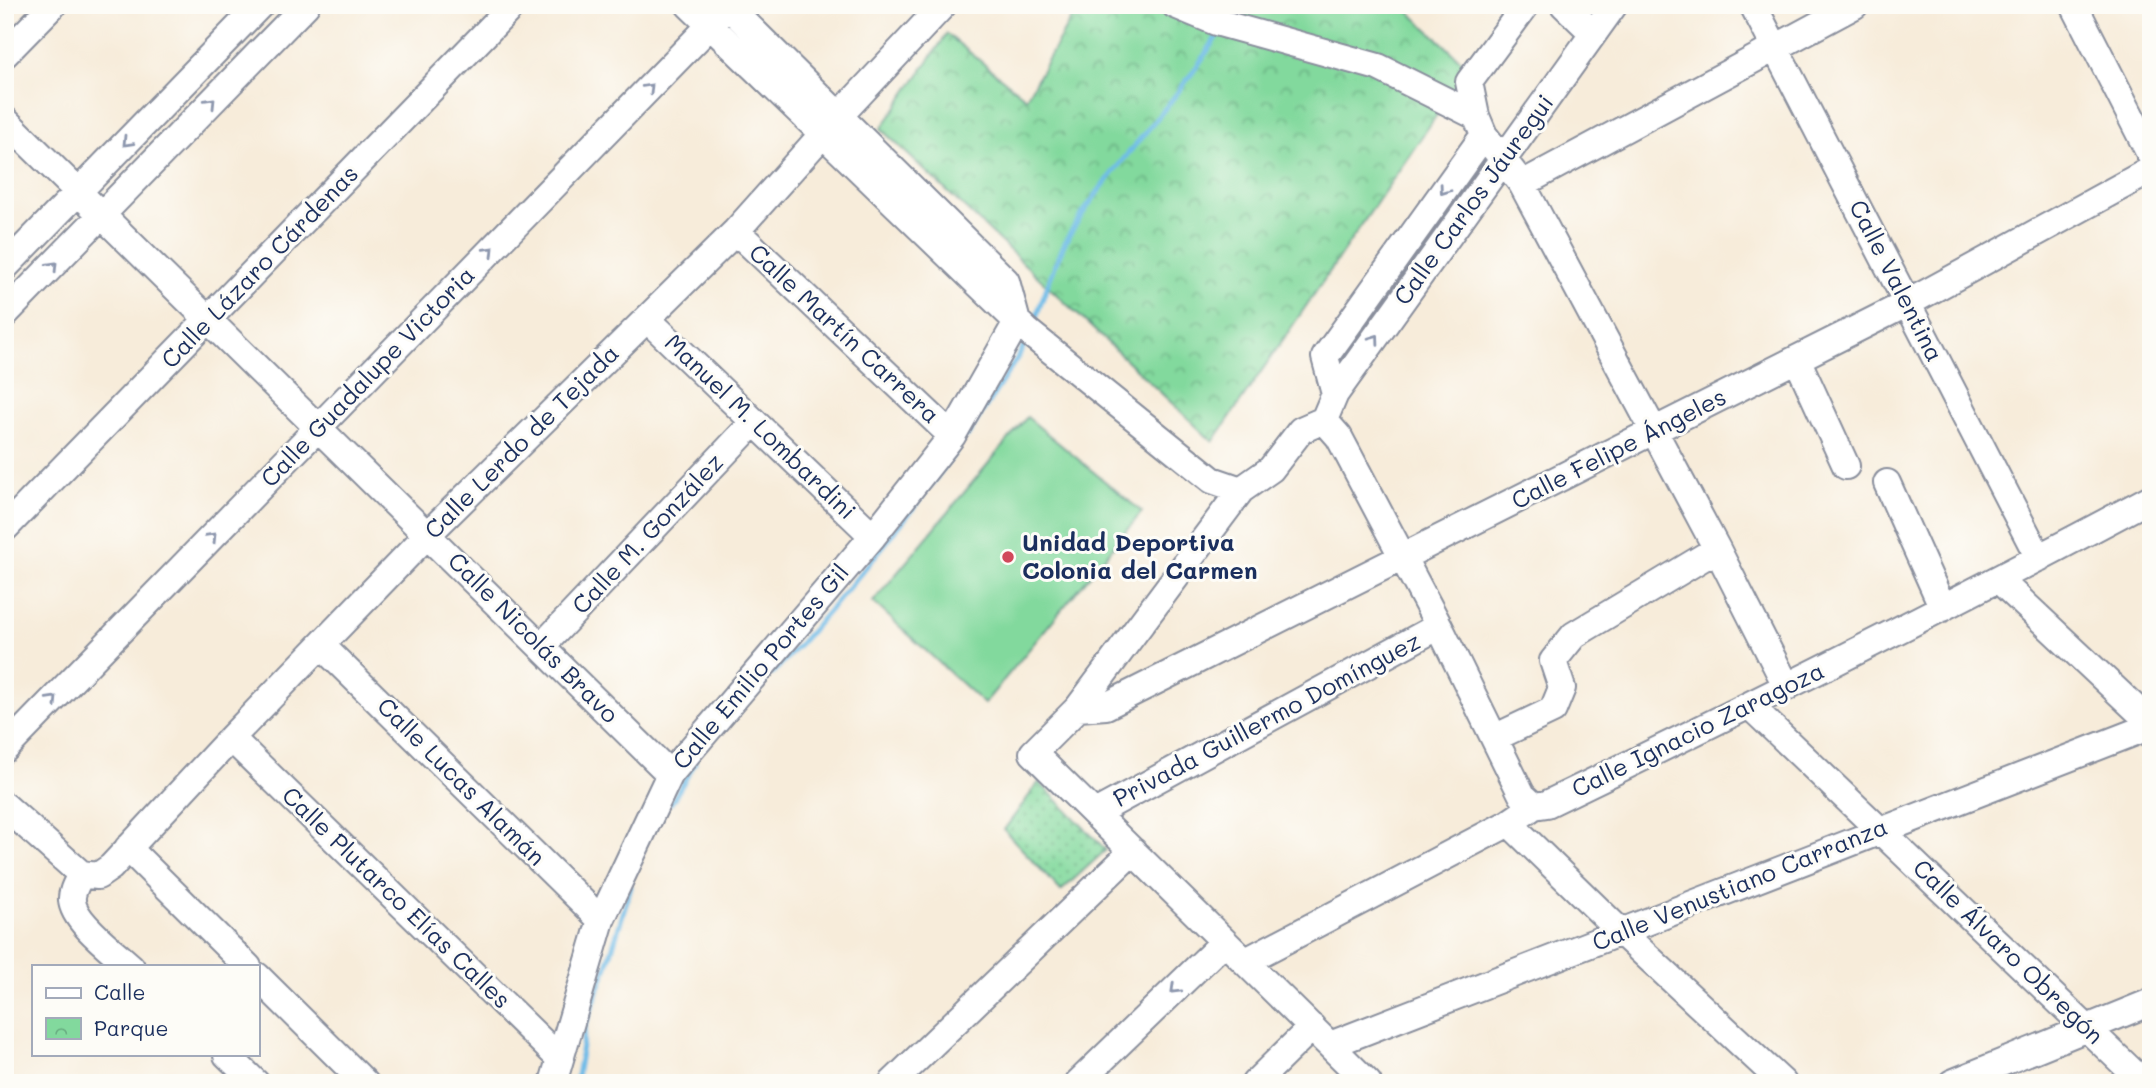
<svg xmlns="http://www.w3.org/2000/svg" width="2156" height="1088" font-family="Mali,sans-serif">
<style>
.grass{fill:url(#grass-dots);stroke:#4e847e;stroke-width:2}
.park{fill:url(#park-crowns);stroke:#4e847e;stroke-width:2}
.pitch{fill:#82d99d;stroke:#4e847e;stroke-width:2}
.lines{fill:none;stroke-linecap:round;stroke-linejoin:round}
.stream{stroke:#6ebce8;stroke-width:5}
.minor-casing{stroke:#898e9c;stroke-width:30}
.minor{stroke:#fff;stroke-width:26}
.oneway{stroke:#8d97ae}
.poi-dot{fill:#d1495b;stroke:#fdfcf7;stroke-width:2.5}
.labels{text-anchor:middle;stroke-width:6;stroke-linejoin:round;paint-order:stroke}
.street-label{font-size:24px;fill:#1b2f5e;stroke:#fdfcf7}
.poi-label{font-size:24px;font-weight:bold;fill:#1b2f5e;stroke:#fdfcf7;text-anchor:start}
</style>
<defs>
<pattern id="grass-dots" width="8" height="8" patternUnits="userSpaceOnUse" patternTransform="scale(1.75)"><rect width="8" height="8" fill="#82d99d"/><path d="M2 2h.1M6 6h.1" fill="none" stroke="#6ab083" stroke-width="1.8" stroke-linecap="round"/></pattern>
<pattern id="park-crowns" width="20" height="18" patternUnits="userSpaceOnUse" patternTransform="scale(1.75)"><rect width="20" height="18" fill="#82d99d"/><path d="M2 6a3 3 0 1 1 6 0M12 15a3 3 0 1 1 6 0" fill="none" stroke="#6ab083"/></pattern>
</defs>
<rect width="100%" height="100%" fill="#fdfcf7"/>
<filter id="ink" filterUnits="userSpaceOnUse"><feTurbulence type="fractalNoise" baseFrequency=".0143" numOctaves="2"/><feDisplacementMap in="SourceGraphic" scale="14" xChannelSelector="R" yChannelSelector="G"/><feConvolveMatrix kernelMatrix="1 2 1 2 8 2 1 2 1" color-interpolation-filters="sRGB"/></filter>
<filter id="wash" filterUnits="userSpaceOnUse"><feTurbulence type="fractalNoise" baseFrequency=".00686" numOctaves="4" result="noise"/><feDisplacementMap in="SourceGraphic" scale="28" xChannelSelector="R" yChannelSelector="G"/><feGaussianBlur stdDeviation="1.57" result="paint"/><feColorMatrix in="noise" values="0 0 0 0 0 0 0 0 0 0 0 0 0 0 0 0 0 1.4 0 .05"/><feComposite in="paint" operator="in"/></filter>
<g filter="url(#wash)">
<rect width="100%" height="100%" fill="#f7ecda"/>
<path class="grass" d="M1039,782L1106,850L1061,891L1004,830Z"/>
<path class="park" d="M1079,5H1402L1469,68L1213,442L881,129L947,34L1026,98Z"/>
<path class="pitch" d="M1027,417L1142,512L984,704L873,602Z"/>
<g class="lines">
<path class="stream" d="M1228,16L1235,5
M1033,325C1044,297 1055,259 1069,235C1113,162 1177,104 1220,31
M967,436L1021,352L1026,340
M772,674C838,603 899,530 955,452
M671,803L695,763
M576,1083L585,1027L608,963L631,887"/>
</g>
</g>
<g filter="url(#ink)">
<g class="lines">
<g class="minor-casing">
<path id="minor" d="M689,5L1027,331L1212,480L1241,490
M1175,5L1216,22L1378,67L1476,116
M1526,5L1469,82L1476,116L1484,135L1522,184L1717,549L1787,687
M1564,5L1593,33
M1753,5L2039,558
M2074,5L2151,156
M5,54L53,5
M5,120L670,774
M1522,184L1855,5
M736,231L952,436
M5,267L260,5
M5,314L306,5
M647,319L873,536
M1797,359L1846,466
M1335,394L1325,357L1484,135
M1324,420L1339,437L1439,626L1522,795L1534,806
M1887,483L1943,608
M5,528L513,5
M1999,580L2151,723
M321,645L601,920
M542,646L754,422
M1750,706L2144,1083
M1078,708L1106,706L1908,303L2151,170
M231,738L560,1059
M1494,738L1553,710L1562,688L1553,661L1574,635L1717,549
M5,749L730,5
M5,806L81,874L98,876L111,867L231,738L428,534L736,231L839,116L943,5
M1095,813L1439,626
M1509,823L1622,933L1783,1083
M128,848L248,967
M81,874C78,881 71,892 72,900C73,922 115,952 131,967
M1246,961L1509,823L1534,806L1547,804C1750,706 1952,605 2151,498
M257,976L365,1083
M1330,1045L2151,726
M227,1055L256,1083
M553,1083L601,920L670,774L873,536L952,436L1017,322L1006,281L727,5
M892,1083L1133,851
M1078,1083L1224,942
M1255,1083L1312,1027
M1368,1083L1033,753L1078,708L1241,490L1271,469L1301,430L1324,420L1335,394L1614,5
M1952,1083L2151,1002"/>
</g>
<use href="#minor" class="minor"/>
</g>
<defs><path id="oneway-chevron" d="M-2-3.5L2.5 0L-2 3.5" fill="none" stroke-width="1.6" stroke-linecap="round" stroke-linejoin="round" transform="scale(1.75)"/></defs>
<g class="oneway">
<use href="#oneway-chevron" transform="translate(649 88) rotate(-46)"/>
<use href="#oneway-chevron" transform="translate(211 102) rotate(-46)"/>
<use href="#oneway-chevron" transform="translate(127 142) rotate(134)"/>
<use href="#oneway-chevron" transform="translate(1444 190) rotate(126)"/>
<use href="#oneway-chevron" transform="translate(490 251) rotate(-46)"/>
<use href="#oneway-chevron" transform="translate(53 266) rotate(-46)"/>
<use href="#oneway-chevron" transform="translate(1375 339) rotate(-54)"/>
<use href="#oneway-chevron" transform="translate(212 537) rotate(-46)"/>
<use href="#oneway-chevron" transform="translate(53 700) rotate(-46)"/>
<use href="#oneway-chevron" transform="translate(1175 989) rotate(136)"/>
</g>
</g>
<circle class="poi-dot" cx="1008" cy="557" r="7"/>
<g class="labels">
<g class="street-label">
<text transform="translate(1474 200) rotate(-54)" y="8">Calle Carlos Jáuregui</text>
<text transform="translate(260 267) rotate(-46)" y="8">Calle Lázaro Cárdenas</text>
<text transform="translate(1896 281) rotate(63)" y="8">Calle Valentina</text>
<text transform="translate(844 334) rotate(43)" y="8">Calle Martín Carrera</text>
<text transform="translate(368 377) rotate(-46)" y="8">Calle Guadalupe Victoria</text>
<text transform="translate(760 427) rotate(44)" y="8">Manuel M. Lombardini</text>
<text transform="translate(522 442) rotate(-45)" y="8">Calle Lerdo de Tejada</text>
<text transform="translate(1619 449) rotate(-27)" y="8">Calle Felipe Ángeles</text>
<text transform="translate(648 534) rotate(-47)" y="8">Calle M. González</text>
<text transform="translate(533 638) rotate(45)" y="8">Calle Nicolás Bravo</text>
<text transform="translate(761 667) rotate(-50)" y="8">Calle Emilio Portes Gil</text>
<text transform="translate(1267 720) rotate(-28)" y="8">Privada Guillermo Domínguez</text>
<text transform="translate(1698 730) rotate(-26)" y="8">Calle Ignacio Zaragoza</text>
<text transform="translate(461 782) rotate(45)" y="8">Calle Lucas Alamán</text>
<text transform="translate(1740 885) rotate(-22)" y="8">Calle Venustiano Carranza</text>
<text transform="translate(396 898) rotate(44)" y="8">Calle Plutarco Elías Calles</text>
<text transform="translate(2008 952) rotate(44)" y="8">Calle Álvaro Obregón</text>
</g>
<g class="poi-label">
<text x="1022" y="551">Unidad Deportiva<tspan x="1022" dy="28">Colonia del Carmen</tspan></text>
</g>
</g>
<rect width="2156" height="1088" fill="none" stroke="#fdfcf7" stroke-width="28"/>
<rect x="32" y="965" width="228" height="91" fill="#fdfcf7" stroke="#a3aaba" stroke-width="2"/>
<rect x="46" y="988" width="35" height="10" fill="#ffffff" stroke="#a3aaba" stroke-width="2"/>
<text x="94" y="1000" font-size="21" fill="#1b2f5e">Calle</text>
<rect x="46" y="1018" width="35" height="21" fill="url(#park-crowns)" stroke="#a3aaba" stroke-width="2"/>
<text x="94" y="1036" font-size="21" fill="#1b2f5e">Parque</text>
</svg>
